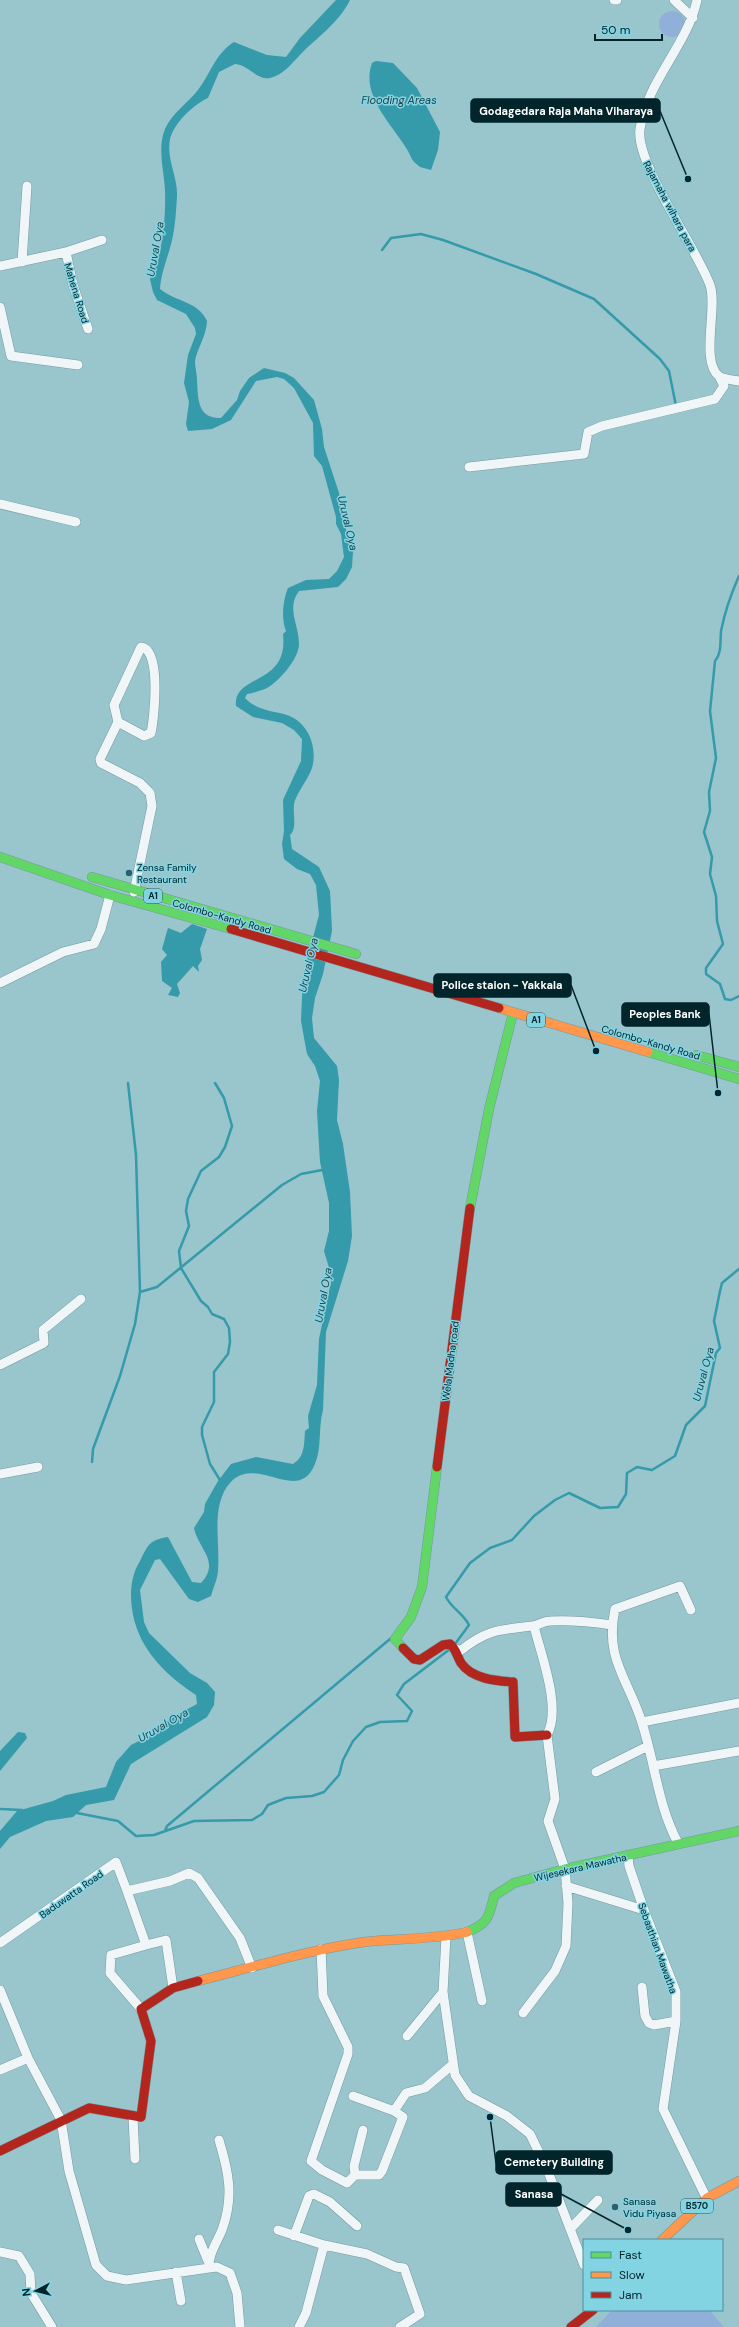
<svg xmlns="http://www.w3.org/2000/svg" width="739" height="2327" font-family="'DM Sans',sans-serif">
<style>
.green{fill:#91b0d9}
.water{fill:#359aa9}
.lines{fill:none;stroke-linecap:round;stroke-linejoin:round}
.stream{stroke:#359aa9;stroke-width:2.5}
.street-casing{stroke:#75999f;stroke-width:10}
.fast-casing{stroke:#75999f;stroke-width:10}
.slow-casing{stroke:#75999f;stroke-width:10}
.jam-casing{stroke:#75999f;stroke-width:10}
.street{stroke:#f0f6f8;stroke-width:9}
.fast{stroke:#63d668;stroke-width:9}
.slow{stroke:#ff974d;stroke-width:9}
.jam{stroke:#b3261e;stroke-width:9}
.poi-dot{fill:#365d64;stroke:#83d4e3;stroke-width:1.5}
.labels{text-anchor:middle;stroke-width:3;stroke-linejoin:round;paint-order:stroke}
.shield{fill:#83d4e3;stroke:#285a62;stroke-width:1}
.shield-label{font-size:9px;font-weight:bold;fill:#01252b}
.street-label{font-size:10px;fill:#01252b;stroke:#83d4e3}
.poi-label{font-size:10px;fill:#01252b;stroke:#83d4e3;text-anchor:start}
.water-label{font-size:11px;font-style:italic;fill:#24444a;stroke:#83d4e3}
.leader{fill:none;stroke:#01252b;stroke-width:1.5}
.callout-dot{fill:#01252b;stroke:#83d4e3;stroke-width:1.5}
.callout{fill:#01252b;stroke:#01252b;stroke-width:1.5}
.callout-label{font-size:11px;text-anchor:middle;font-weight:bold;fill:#fff}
</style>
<rect width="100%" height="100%" fill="#99c5cd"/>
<path class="green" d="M659 24a13 13 0 1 1 26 0a13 13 0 1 1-26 0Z
M612,2310H709L724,2327H596Z"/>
<path class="water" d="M336,0H350C338,24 317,37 299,56C290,65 283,75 270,78C256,80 249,65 235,64L219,72L208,98C194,104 174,123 170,139C166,159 178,177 177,196C176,212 175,232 170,248C166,262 161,274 160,289C176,302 198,301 207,321C206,338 196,350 195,362C195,367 197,374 197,380C198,398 197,419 221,418L237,400L240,391L249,378L264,368L285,373L294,378L314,400L322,429L324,447L339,493L342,517L353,552L352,567L346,579L338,587L299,591C286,608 299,625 299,644C299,659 278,683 265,689C259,691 253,693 247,694L245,698C256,710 272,711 287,715C308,722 318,747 312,768C308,779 301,787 296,798C290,808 299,828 290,835L292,849L319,867L330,891L332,931L323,974L315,998L312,1018L314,1038L337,1066L339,1080L337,1120L343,1144L350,1192L352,1236L348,1261L326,1332L323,1410C318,1428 322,1448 315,1464C296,1510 248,1442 223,1494C213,1517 220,1545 218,1570C218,1578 213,1588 211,1596L198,1602L189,1599L160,1559L155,1560L140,1590L144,1622L149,1633L190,1673L207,1683L215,1692L214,1705L207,1717L131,1764L114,1800L86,1805L73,1817L46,1821L10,1837L0,1849V1831L17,1811L53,1801L66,1795L106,1787L116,1762L131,1745L163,1729L169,1719L197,1704L196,1695C160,1671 132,1642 131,1596C131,1584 133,1572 140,1561C148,1545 149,1540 168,1537L192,1582L201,1583C221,1561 198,1549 194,1528L204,1512L205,1504L218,1481L231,1464L256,1457L293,1464C305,1457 304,1444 305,1431L309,1428L308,1416L317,1385L319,1339L331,1282L330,1271L324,1251L329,1231V1203L320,1162L317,1111L320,1081L315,1066L307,1054L301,1021L303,975L319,915L316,885L310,874L297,869L284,859L282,844L284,831L283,800L301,761L302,739L294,730L282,723L253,717L236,706C233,673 289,687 283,634L286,631C281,619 283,600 288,588L306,580L329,579L337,571L344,557L341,534L336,524V517L322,466L314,456L313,423L294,388L284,379L277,377L256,381L231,420L212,429L188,431L186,424L189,402L184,383L188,355L196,334L195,328L186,314L157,300L153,292L150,279C163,257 166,215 165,190C164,170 157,149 165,129C172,113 188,103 198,90C211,73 215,54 234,42L267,55L286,57L300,38Z
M376,61L393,63L417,88L440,132L438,150L431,170L420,167L414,162C411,158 410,155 408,151C393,125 360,96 372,63Z
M192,924L207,929L200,949L202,960L198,966L199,972L193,966L177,984L180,993L178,997L168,995L172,988L162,981L161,962L167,955L162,949L168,928L181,933Z
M18,1732L25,1733L27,1738L0,1771V1751Z"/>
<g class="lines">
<path class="stream" d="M382,250L391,238L421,234L443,240L536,274L594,299L660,359L669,371L676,406
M739,576C731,594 725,611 721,631C720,641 722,653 715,661L710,711L716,758L709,792L710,811L704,832L712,857L710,874L716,896L717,921L723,944L706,968V974L720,984L725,999L731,1000L739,996
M215,1083L224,1098L232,1126L225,1147L219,1157L201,1171L188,1199L186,1211L189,1226L179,1251L181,1268L201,1301L208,1307L212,1314L224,1319L229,1328L230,1342L228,1354L214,1372V1402L202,1427V1435L210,1464L220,1480
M140,1292L157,1287L282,1185L301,1174L322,1170
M92,1462L93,1449L120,1376L135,1324L140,1292L136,1155L128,1083
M455,1644L469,1625C463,1613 453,1610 446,1597L470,1563L490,1548L512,1540L534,1516L555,1500L569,1493L600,1508L618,1507L626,1494L627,1473L637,1467L652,1470L675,1456L686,1425L705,1406L716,1353L720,1348L714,1321L720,1291L722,1283L739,1269
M0,1809L22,1810
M77,1813L118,1821L136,1836L154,1835L194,1821L252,1820L262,1814L268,1805L286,1798L312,1796L324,1792L339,1775L343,1760L353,1741L366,1727L380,1722L407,1721L412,1711L397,1695L404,1684L450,1649
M165,1831L167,1826L390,1639"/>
<g class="street-casing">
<path id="street" d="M614,0H617
M674,0L693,18
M697,0C687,46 647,81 640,129C635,163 696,247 710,285C718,306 700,362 719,376C723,379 733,380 739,381
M66,252L102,240
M22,262L27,186
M0,266L66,252L73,285L88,329
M0,307L11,356L78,365
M469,467L584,454L588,432L602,426L715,399L724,386L719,376
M0,504L76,522
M141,647C162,649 154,719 151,733L144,736L118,722L114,705Z
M118,722L100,759L101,763L140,783L150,793L152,806L134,892
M0,983L63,952L94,944L101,929L110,895
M0,1365L44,1343L43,1330L81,1299
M0,1474L38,1467
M456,1649L460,1651C487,1629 500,1630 532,1626C538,1626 543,1621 550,1621C570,1620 592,1622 612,1625
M642,1722L739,1703
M653,1766L739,1751
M596,1772L648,1746
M678,1843C658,1806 655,1763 642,1723C629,1680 604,1659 615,1609L680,1586L691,1610
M628,1857L629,1866L644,1910L676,1992V2021L663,2109L707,2199
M566,1886L644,1910
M467,1932L482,2001
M446,1937L443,1992L455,2075L469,2096L507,2116L530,2134L547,2169L584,2265
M0,1943L116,1862L127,1891
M146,1945L166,1940L173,1988
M321,1949L323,1996L348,2047V2054L311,2161L322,2170L347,2183L355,2175L354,2166L363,2130
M642,1987L645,2016L649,2023L654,2025L676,2021
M0,1990L28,2058L0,2070
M141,2009L110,1973L111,1955L146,1945L127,1891L170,1881L189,1873L198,1878L240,1938L252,1968
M523,2013L555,1971L566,1946L568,1903L565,1869L548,1821L555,1799L547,1735C562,1708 541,1655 534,1626
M407,2036L443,1992
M28,2058L61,2120L69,2171L96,2265L107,2276L126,2280L209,2268C208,2255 217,2242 222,2230C234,2197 229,2173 219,2140
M353,2096L394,2111L406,2093L425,2088L452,2065
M133,2117L135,2159
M547,2169L579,2161
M355,2175H379L382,2171L403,2117L394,2111
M570,2229L598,2200
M278,2230L324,2245
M294,2236L309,2196L314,2194L330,2202L357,2226
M199,2239L208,2261
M0,2252L19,2256L30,2274L31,2293L52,2327
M209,2268L217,2267L230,2273L237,2293L240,2327
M176,2272L181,2301
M299,2327L306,2313L324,2245L367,2254L396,2267L404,2268L420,2314L400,2327"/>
</g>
<g class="fast-casing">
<path id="fast" d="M0,857L110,895L231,929
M92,877L356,954
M648,1052L739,1079
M696,1055L739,1067
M470,1208L489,1109L513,1013
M403,1648L395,1639L411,1617L422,1587L437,1467
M467,1932C488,1924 489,1917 494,1896L514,1883L565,1869L739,1831"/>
</g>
<g class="slow-casing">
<path id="slow" d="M499,1008L648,1052
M198,1981C253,1967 308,1950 364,1942C399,1938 433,1940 467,1932
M662,2240L707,2198L739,2181"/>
</g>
<g class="jam-casing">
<path id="jam" d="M231,929L499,1008
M437,1467L470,1208
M403,1648L414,1659L420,1660L443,1645L450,1644C456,1649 457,1656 461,1663C472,1679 496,1681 513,1682L515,1737L547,1735
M0,2151L89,2108L141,2117L151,2041L141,2009L173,1988L198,1981
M571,2327L593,2310"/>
</g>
<use href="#street" class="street"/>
<use href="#fast" class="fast"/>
<use href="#slow" class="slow"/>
<use href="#jam" class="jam"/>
</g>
<g class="poi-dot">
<circle cx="129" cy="873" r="4"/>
<circle cx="615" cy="2207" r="4"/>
</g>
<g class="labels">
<g class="shield">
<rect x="144" y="889" width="18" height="14" rx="3"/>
<rect x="527" y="1013" width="18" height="14" rx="3"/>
<rect x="681" y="2199" width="32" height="14" rx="3"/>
</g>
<g class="shield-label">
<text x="153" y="899">A1</text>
<text x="536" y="1023">A1</text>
<text x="697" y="2209">B570</text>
</g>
<g class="street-label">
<text transform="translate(670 206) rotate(62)" y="4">Rajamaha wihara para</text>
<text transform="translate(77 293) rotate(73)" y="4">Mahena Road</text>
<text transform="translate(222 916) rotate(16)" y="4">Colombo-Kandy Road</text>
<text transform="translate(651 1042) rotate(16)" y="4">Colombo-Kandy Road</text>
<text transform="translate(450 1361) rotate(-83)" y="4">Wela Madha road</text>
<text transform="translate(580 1867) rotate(-13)" y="4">Wijesekara Mawatha</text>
<text transform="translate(71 1894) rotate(-35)" y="4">Baduwatta Road</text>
<text transform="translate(658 1948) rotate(70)" y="4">Sebasthian Mawatha</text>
</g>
<g class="poi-label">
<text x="137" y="871">Zensa Family<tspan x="137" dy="12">Restaurant</tspan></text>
<text x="623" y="2205">Sanasa<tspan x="623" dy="12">Vidu Piyasa</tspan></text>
</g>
<g class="water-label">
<text x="399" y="104">Flooding Areas</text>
<text transform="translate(155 249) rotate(-80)" y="4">Uruval Oya</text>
<text transform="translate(348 523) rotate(77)" y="4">Uruval Oya</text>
<text transform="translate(308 965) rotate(-77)" y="4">Uruval Oya</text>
<text transform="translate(323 1295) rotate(-80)" y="4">Uruval Oya</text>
<text transform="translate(703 1374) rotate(-75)" y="4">Uruval Oya</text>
<text transform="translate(163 1725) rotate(-30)" y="4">Uruval Oya</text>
</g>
</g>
<path class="leader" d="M688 179L660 111M596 1051L571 985M718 1093L709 1014M490 2117L496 2163M628 2230L561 2194"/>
<g class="callout-dot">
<circle cx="688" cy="179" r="4"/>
<circle cx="596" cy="1051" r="4"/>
<circle cx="718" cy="1093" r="4"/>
<circle cx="490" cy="2117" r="4"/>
<circle cx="628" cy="2230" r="4"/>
</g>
<g class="callout">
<rect x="471" y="99" width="189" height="23" rx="4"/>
<rect x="434" y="974" width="137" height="23" rx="4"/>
<rect x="622" y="1003" width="87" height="23" rx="4"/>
<rect x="496" y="2151" width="116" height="23" rx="4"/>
<rect x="506" y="2183" width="55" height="23" rx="4"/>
</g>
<g class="callout-label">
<text x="566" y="115">Godagedara Raja Maha Viharaya</text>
<text x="502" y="989">Police staion - Yakkala</text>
<text x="665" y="1018">Peoples Bank</text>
<text x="554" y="2166">Cemetery Building</text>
<text x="534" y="2198">Sanasa</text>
</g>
<rect x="583" y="2239" width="140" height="72" fill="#83d4e3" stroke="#4f8e99"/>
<rect x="591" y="2252" width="20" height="6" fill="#63d668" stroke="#4f8e99"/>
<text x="619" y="2259" font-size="12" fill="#01252b">Fast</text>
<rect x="591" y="2272" width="20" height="6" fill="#ff974d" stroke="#4f8e99"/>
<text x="619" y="2279" font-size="12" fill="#01252b">Slow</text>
<rect x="591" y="2292" width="20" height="6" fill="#b3261e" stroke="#4f8e99"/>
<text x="619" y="2299" font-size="12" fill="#01252b">Jam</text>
<g transform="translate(36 2291) rotate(263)" stroke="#83d4e3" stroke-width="3" paint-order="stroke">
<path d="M0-3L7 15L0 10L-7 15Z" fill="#01252b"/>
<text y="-6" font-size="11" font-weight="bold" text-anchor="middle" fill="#01252b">N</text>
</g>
<path d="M595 34v6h67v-6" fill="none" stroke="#01252b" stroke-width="2"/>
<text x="601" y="34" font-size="12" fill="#01252b" stroke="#83d4e3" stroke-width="3" paint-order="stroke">50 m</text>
</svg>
